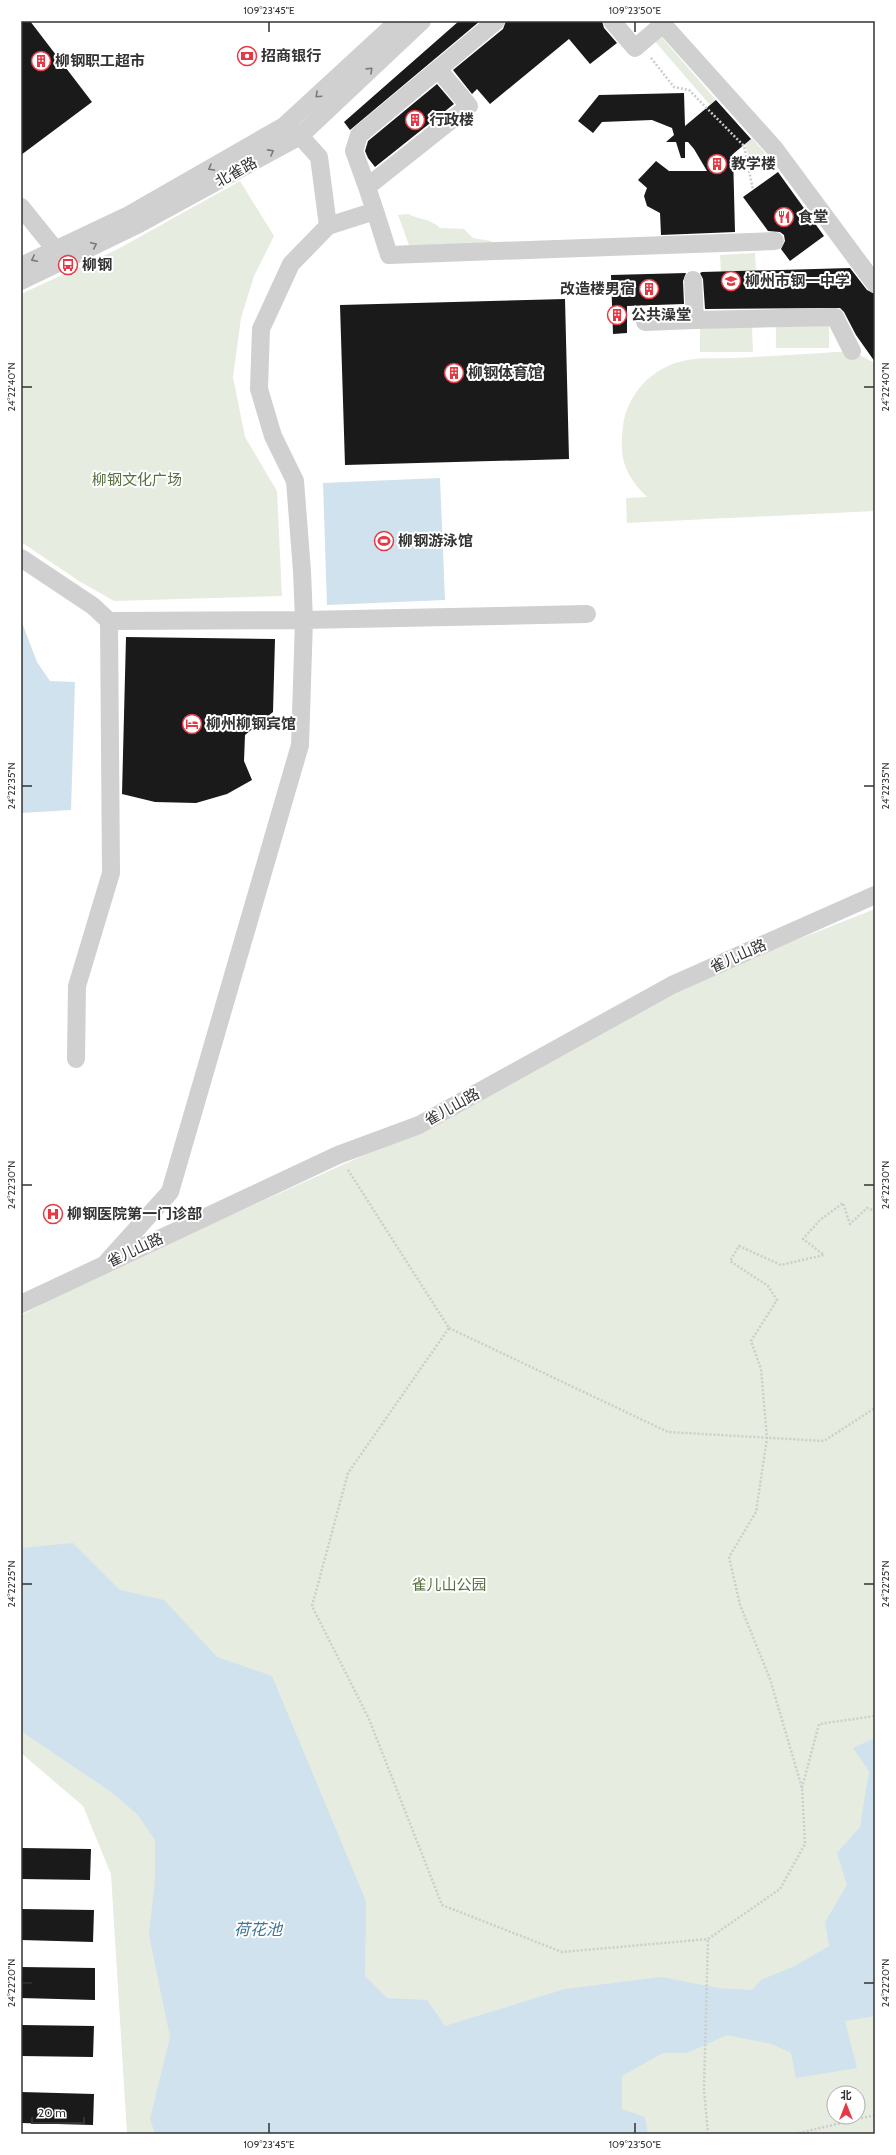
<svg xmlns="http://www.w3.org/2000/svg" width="896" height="2155" font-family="Cabin,'Noto Sans SC',sans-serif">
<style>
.green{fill:#e6ecdf;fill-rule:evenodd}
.water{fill:#cfe2ee}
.building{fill:#1a1a1a}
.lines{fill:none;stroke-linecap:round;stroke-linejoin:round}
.path{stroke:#cdcdcd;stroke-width:2.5;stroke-dasharray:2 2;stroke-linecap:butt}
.minor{stroke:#d0d0d0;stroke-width:18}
.oneway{stroke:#7a7a7a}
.ticks{fill:none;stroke:#333;stroke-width:1.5}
.labels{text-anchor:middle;stroke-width:4;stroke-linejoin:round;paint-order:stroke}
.poi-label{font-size:15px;font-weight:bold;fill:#333;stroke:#fff;text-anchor:start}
.street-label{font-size:15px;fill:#333;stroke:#fff}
.park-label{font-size:15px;fill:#56703f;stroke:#fff}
.water-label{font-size:16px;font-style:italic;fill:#3f7597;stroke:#fff}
.neatline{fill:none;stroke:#333;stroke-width:1.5}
.ticks-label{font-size:10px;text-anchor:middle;fill:#333}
</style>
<rect width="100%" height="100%" fill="#fff"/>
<path class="green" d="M658,33L716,100L710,105L652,38Z
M752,138L766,154L751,165L745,144Z
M240,181L274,236L254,276L241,318L233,377L245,437L277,491L282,596L114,601L79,581L21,542V294L118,249Z
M408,214C420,220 429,218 440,228L464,229L473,238L491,241L494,246L410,248L398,215Z
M755,253L756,270L721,272L720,255Z
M776,323H829V348H776Z
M700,327H752L753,352H700Z
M852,351L875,363V511L627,523L626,498L647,497C624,474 619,458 623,426C627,395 651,368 683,361C699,357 718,359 734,358C774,356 813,354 852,351Z
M875,909V2134H127L111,1874L83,1806L21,1753V1315L109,1270L422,1129L674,988ZM834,2093H858V2117H834Z"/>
<path class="water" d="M440,478L445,600L327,605L323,483Z
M21,620L37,662L50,681L75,682L71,810L21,813Z
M73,1543L120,1590L164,1600L217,1657L272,1676L366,1901L365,1976L387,1998L427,2000L445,2026L565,1989L661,1977L718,1988L752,1990L761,1980L795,1966L829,1946L825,1922L847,1885L837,1853L860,1827L869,1771L853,1748L875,1738V2016L845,2021L857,2068L796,2078L791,2053L772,2044L727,2035L687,2053H663L622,2076V2109L645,2117L648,2134H155L150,2119L170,2037L149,1935L155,1879V1840L137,1814L111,1792L21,1731V1548Z"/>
<path class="building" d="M21,21H30L92,102L21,155Z
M459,21H480L350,130L344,122Z
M506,21H602L604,28L617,43L590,64L569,39L490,104L477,89L472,94L453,70L503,29Z
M437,84L454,104L375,167L368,158L365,151L368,141Z
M684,93L685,126L716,100L751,139L733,154L735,232L661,235L660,213L647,206L644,196L647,188L638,180L656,161L669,171H707L694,149L688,142H685V158H681L676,142H666L674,135L672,128L652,120L602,122L593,133L578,121L599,95Z
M778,172L824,236L790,261L781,249L785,241L784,235L780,232L768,231L743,197Z
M850,268L867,290L875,294V362L856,335L844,312L840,308L705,309L703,279L700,273L702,272Z
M686,273L683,281L684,304L627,306V333L613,334L611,275Z
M565,299L569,459L345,465L340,305Z
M126,637L275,639L273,712L245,735L244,761L252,780L227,794L196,803L155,802L122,794Z
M21,1848L91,1849L90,1880L21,1879Z
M21,1909L94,1910L93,1942L21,1940Z
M21,1967L95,1968V2000L21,1998Z
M21,2025L94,2026L93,2057L21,2056Z
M21,2092L94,2094L93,2125L21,2123Z"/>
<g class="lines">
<path class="path" d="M651,58L674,87L689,90L744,146L753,190
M348,1170L449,1328L348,1473L312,1606L369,1719L442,1905L562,1952L708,1939L780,1889L805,1844L802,1788L770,1679L740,1605L729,1557L756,1512L767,1438L761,1369L751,1341L777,1300L768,1286L730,1261L739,1246L781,1265L824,1255L803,1239L820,1220L843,1203L850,1224L867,1208L875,1211
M449,1328L668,1432L824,1441L875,1408
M802,1788L819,1724L875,1716
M708,2134L704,2089L708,1939
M795,2134L875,2115"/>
<path class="minor" d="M612,21L635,48L663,24
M660,21L775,149L875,284
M367,187L354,151L359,135L496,21
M21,207L62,258
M375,211L389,255L775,241
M328,226L375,211L367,187L469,106L438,69
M21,266L127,216L284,126L398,21
M693,280L695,320L835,317L852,351
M21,281L135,226L300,136L422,21
M645,322L695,320
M21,558L93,606L109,621L304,620L587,614
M76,1059L77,986L111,873L109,621
M105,1264L170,1192L300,745L304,620L302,571L295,481L273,436L259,389L261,329L291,264L328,226L319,157L300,136L284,126
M21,1304L338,1155L419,1125L672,985L875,895"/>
</g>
<defs><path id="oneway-chevron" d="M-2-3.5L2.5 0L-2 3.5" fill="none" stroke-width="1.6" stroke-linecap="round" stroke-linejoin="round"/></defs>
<g class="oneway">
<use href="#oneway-chevron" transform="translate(370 70) rotate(-44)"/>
<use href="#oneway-chevron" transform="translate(318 95) rotate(137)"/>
<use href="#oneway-chevron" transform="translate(271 152) rotate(-29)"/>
<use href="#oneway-chevron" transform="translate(211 168) rotate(150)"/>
<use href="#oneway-chevron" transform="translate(94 245) rotate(-25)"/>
<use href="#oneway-chevron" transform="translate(34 259) rotate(154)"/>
</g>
<path class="ticks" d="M269,22V32M635,22V32M22,387H32M864,387H874M22,786H32M864,786H874M22,1185H32M864,1185H874M22,1584H32M864,1584H874M22,1983H32M864,1983H874M269,2123V2133M635,2123V2133"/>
<defs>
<g id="bank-ring" transform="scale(1)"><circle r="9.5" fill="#fff" stroke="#e63946" stroke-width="1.5"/><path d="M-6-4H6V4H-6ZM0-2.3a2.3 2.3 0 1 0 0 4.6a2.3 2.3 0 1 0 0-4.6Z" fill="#e63946"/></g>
<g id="building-ring" transform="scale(1)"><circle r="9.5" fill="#fff" stroke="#e63946" stroke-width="1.5"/><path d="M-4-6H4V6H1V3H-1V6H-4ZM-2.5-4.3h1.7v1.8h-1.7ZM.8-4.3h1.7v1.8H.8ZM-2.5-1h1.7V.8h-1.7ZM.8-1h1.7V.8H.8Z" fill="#e63946"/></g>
<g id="restaurant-ring" transform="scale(1)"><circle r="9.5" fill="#fff" stroke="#e63946" stroke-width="1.5"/><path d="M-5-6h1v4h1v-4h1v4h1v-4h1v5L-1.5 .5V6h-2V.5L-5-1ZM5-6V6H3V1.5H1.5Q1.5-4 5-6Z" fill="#e63946"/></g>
<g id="bus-ring" transform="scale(1)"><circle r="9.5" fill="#fff" stroke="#e63946" stroke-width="1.5"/><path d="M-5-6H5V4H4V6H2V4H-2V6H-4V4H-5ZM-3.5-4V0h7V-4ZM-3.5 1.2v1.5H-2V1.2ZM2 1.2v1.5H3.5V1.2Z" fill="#e63946"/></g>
<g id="school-ring" transform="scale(1)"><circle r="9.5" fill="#fff" stroke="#e63946" stroke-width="1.5"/><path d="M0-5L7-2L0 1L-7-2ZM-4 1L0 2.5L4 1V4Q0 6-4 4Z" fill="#e63946"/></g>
<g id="stadium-ring" transform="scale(1)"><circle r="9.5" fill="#fff" stroke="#e63946" stroke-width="1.5"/><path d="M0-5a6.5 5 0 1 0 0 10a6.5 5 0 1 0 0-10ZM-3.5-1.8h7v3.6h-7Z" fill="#e63946"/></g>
<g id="hotel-ring" transform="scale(1)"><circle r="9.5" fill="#fff" stroke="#e63946" stroke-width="1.5"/><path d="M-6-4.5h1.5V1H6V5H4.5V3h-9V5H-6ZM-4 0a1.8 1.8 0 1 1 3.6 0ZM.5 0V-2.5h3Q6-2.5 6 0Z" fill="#e63946"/></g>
<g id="hospital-ring" transform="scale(1)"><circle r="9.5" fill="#fff" stroke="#e63946" stroke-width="1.5"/><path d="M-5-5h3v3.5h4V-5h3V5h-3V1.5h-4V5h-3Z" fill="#e63946"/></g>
</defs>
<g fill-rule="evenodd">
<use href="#bank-ring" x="247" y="56"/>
<use href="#building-ring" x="41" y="61"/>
<use href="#building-ring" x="415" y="120"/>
<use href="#building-ring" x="717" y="164"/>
<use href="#restaurant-ring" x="784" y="217"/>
<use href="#bus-ring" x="68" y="265"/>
<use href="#school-ring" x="731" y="281"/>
<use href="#building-ring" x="649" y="289"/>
<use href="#building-ring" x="617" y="315"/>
<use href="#building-ring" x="454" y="373"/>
<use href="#stadium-ring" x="384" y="541"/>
<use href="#hotel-ring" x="192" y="724"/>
<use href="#hospital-ring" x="53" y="1214"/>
</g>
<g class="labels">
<g class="poi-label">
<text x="261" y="61">招商银行</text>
<text x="55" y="66">柳钢职工超市</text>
<text x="429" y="125">行政楼</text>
<text x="731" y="169">教学楼</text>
<text x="798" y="222">食堂</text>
<text x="82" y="270">柳钢</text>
<text x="745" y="286">柳州市钢一中学</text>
<text x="635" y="294" text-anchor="end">改造楼男宿</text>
<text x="631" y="320">公共澡堂</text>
<text x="468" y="378">柳钢体育馆</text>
<text x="398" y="546">柳钢游泳馆</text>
<text x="206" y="729">柳州柳钢宾馆</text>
<text x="67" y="1219">柳钢医院第一门诊部</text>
</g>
<g class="street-label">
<text transform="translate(236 172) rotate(-29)" y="5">北雀路</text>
<text transform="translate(738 956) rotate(-24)" y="5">雀儿山路</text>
<text transform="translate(452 1107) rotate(-29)" y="5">雀儿山路</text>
<text transform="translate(135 1250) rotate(-25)" y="5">雀儿山路</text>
</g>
<g class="park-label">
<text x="137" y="485">柳钢文化广场</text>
<text x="449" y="1590">雀儿山公园</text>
</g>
<g class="water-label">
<text x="258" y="1935">荷花池</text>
</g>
</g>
<rect width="896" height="2155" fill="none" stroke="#ffffff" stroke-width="44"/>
<g transform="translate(846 2105)"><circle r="19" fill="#ffffff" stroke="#adadad"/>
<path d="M0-3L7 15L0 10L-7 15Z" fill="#e63946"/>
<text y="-6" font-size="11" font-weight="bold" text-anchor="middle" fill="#333333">北</text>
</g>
<path d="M32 2117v6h52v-6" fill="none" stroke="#333333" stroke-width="2"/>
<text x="38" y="2117" font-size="12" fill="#333333" stroke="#ffffff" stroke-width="3" paint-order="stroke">20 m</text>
<rect x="22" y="22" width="852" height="2111" class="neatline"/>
<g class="ticks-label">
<text x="269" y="14">109°23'45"E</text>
<text x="635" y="14">109°23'50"E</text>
<text transform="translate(11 387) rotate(-90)" y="4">24°22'40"N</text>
<text transform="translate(885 387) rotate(-90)" y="4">24°22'40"N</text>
<text transform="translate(11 786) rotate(-90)" y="4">24°22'35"N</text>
<text transform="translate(885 786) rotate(-90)" y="4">24°22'35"N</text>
<text transform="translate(11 1185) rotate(-90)" y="4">24°22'30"N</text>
<text transform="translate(885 1185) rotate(-90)" y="4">24°22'30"N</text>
<text transform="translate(11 1584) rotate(-90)" y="4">24°22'25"N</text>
<text transform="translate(885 1584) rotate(-90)" y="4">24°22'25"N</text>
<text transform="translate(11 1983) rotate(-90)" y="4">24°22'20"N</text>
<text transform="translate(885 1983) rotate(-90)" y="4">24°22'20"N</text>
<text x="269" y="2148">109°23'45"E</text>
<text x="635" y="2148">109°23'50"E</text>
</g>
</svg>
